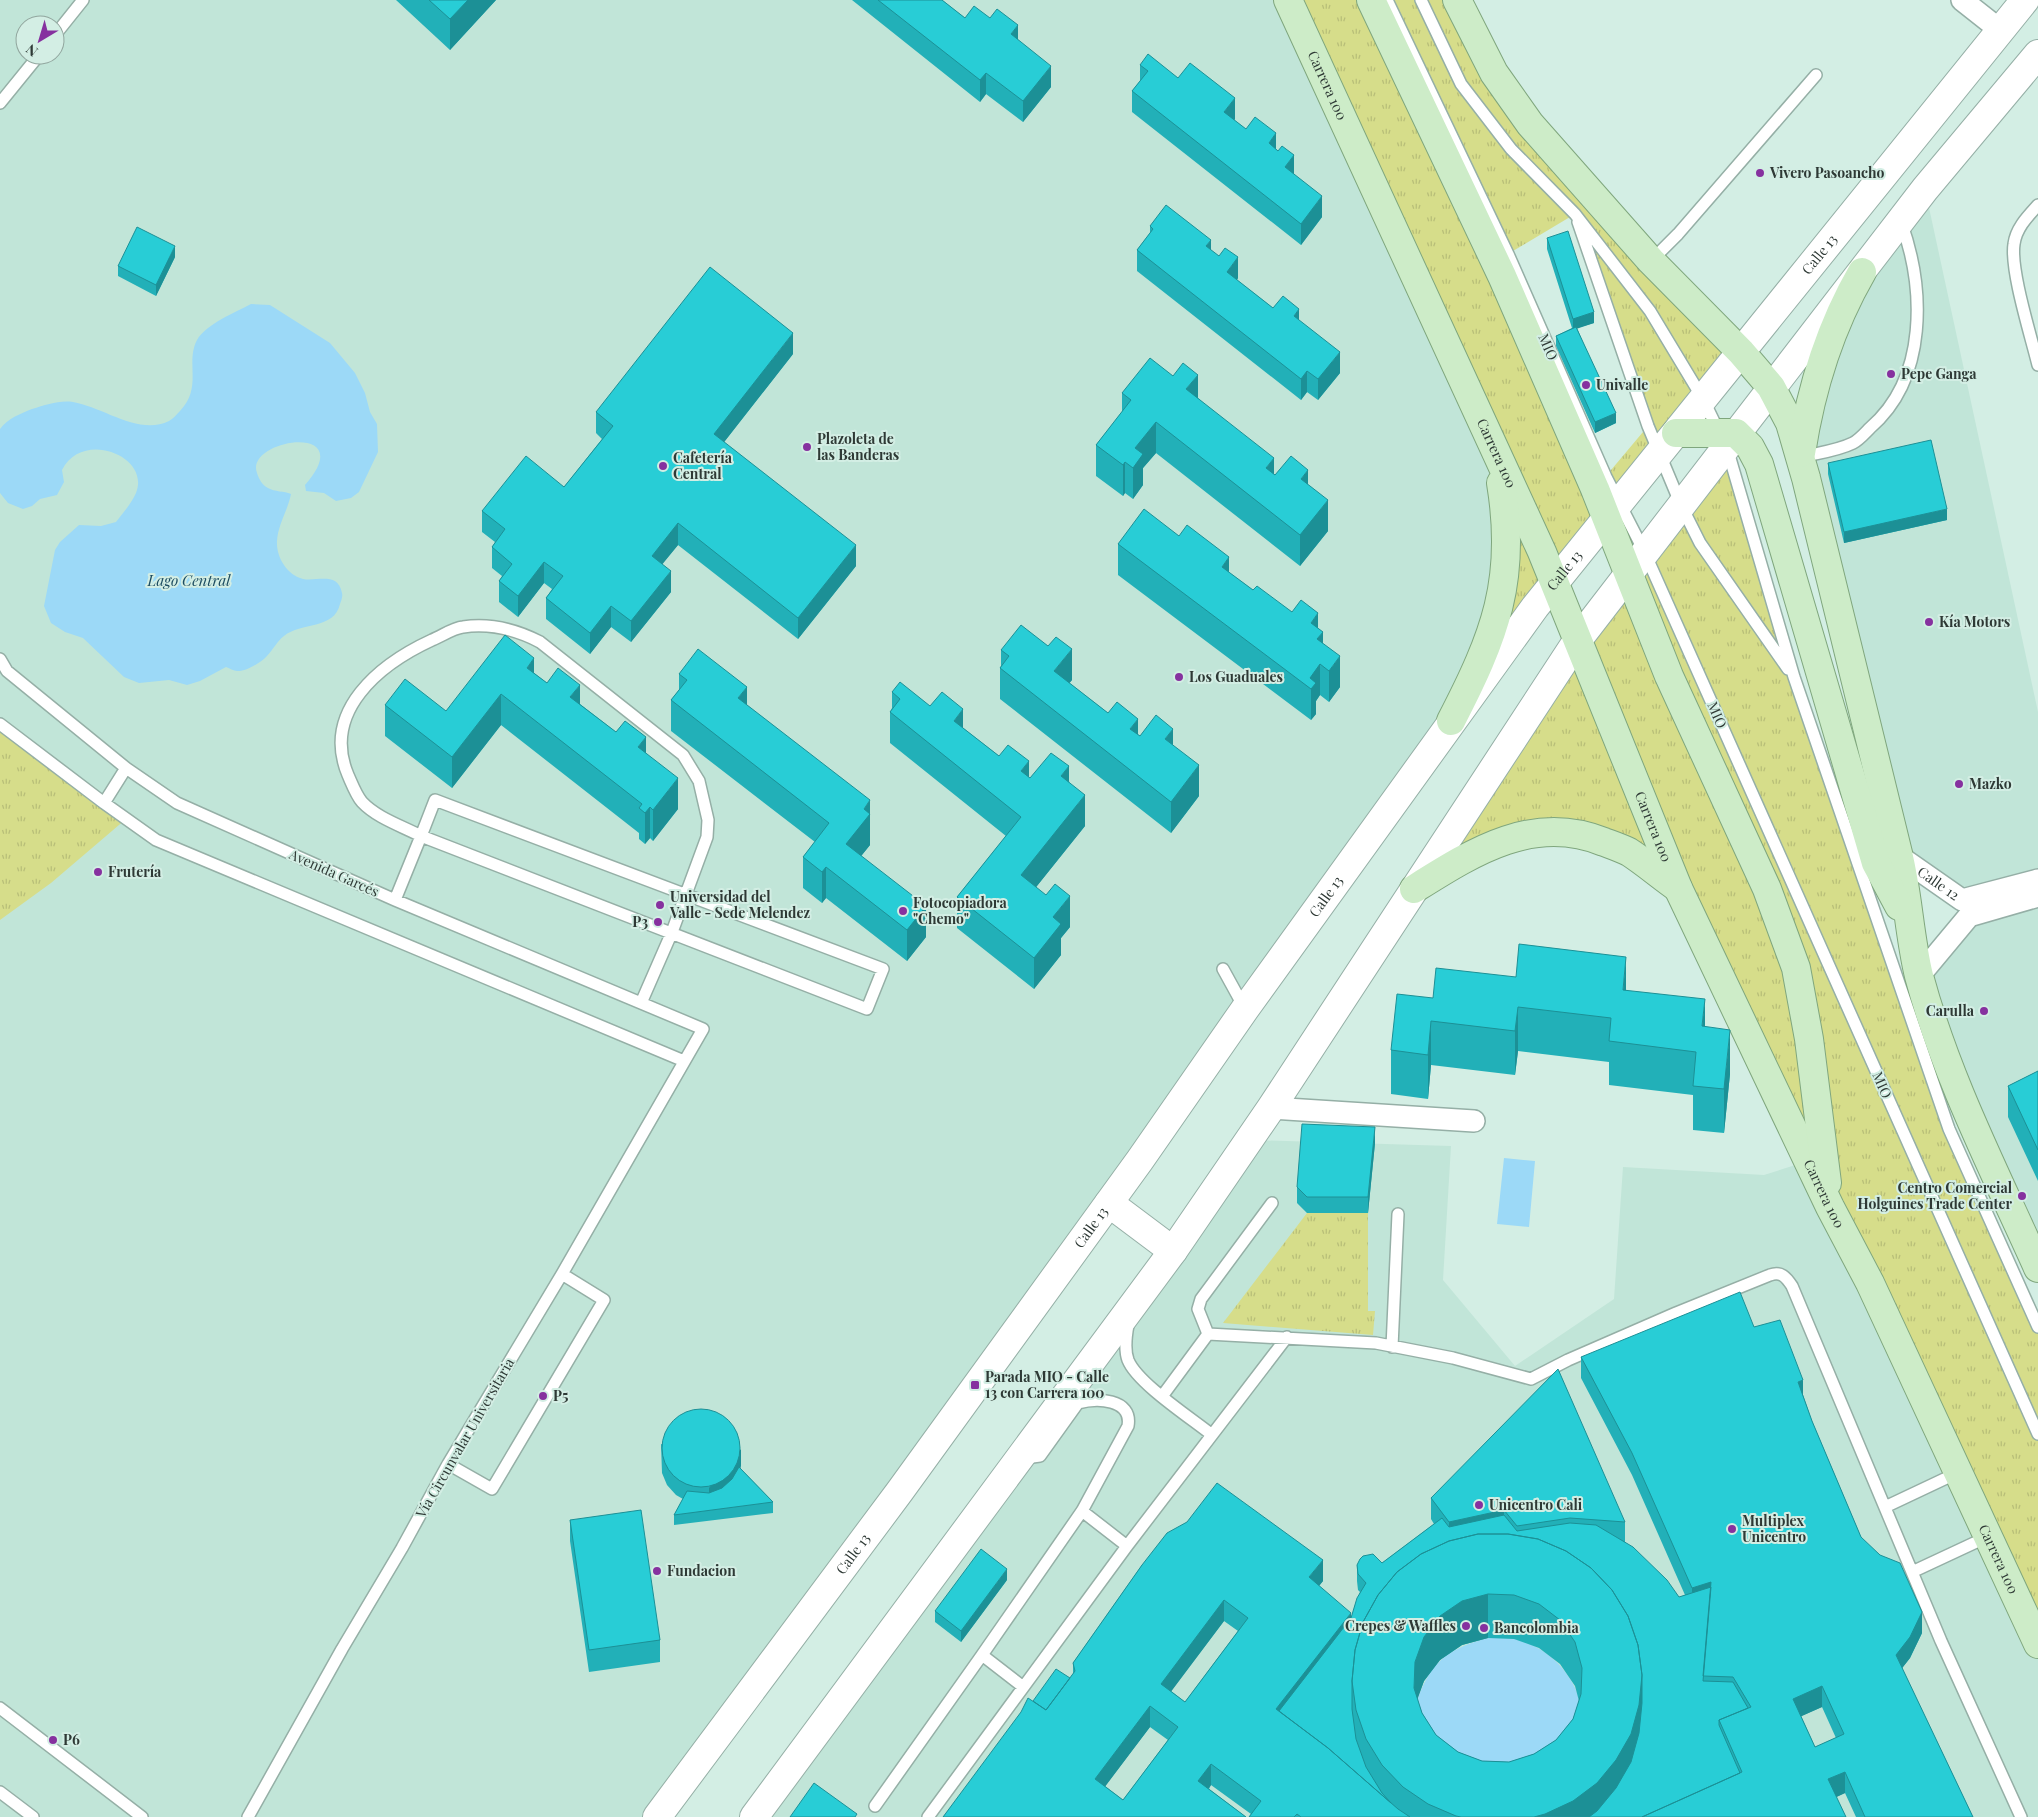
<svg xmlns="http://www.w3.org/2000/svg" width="2038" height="1817" font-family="'Playfair Display',serif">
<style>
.built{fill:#c1e5d8;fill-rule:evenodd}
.grass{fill:url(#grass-tufts);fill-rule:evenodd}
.water{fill:#9cd9f7}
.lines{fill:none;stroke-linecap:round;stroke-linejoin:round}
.service-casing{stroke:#95afa6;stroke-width:14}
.minor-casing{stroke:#95afa6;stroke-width:24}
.secondary-casing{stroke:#95afa6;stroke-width:30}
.primary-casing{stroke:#7fa67d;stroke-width:30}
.service{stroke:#fff;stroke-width:11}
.minor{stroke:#fff;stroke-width:21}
.secondary{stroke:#fff;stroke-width:28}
.primary{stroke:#cdecc8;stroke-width:28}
.wall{fill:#22b0b8;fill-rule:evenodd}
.shaded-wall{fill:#1c9096}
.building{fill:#28cdd6;stroke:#1c9096;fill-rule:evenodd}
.poi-dot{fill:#86319f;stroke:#d3eee4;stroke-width:2}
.labels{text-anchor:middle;stroke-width:4;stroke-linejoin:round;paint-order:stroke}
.street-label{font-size:14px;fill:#2e3935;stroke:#d3eee4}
.poi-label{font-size:14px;font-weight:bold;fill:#2e3935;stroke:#d3eee4;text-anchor:start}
.water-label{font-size:15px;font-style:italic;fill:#1c4c61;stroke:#d3eee4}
</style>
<defs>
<pattern id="grass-tufts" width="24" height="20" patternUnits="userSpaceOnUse" patternTransform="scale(1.25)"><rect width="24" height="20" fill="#d6dd8a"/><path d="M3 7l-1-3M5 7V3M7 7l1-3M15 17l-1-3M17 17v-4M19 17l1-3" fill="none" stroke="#b8be78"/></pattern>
</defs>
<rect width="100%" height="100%" fill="#d3eee4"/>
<path class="built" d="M0,0H1288L1478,410L1507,520L1475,674L657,1817H0ZM25,25H55V55H25Z
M1925,189L2038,712V880L1962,900L1899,856L1805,430L1820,364Z
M2038,896V1268L1919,976L1969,916Z
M1250,1140L1451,1146L1443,1280L1515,1366L1614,1299L1623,1167L1764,1175L1808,1161L2038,1644V1817H754Z"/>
<path class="grass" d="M1288,0H1457L1494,73L1741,352L1535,607L1494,627L1497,464ZM1575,214L1648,426L1606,476L1508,254Z
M1726,446L1794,677L1949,1129L2038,1327V1644L1678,888L1553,830L1414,889Z
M0,724L126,819L51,883L0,920Z
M1307,1213H1368V1311H1375L1373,1335L1223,1323Z"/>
<path class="water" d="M251,304L270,305L330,343L355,373L365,393L370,412L377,424L378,452L359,492L351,498L336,501L324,493L306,491L305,485C361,421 244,439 257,473C259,479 262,485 268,488C275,492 284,491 291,494C288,510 278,524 277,541C276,557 287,575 303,579C316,582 338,571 342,593C343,597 341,601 340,604C334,630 301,622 284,636C277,641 273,650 267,656C262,662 245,672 237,671C234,671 229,668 226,667L200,681L187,685L169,680L139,683L124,677L83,638L65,632L51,623L44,606L55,550L60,542L79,525L101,526L116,522C123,513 131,504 136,493C151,456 82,429 62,470L64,482L57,495L40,499L32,506L23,509L8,503L0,493V429C8,418 20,414 32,409C46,405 59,400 73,402C103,407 139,436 169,421C173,419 177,414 180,411C203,387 185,363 197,340C206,324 236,312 251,304Z
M1504,1158L1535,1161L1529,1227L1497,1224Z
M1488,1638C1496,1638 1506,1637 1515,1639C1549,1647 1577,1676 1582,1711C1583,1720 1582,1729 1581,1738L1482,1805L1415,1706C1430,1663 1444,1650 1488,1638Z"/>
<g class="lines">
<g class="service-casing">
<path id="service" d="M1387,0L1508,254L1606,477L1644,551L2038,1434
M1421,0L1461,84L1511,149L1575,214L1650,311L1703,399L1719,432
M55,35L83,0
M0,103L39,55
M2038,205C2028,216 2016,228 2014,244C2010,270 2031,336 2038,365
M1578,222L1648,426L1681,505L1700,543L1788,669
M1651,261L1678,234L1816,75
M1727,448L1794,677L1949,1129L2038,1327
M1801,457C1817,453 1837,451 1853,443C1859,440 1865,433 1870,428C1928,378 1925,288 1901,222
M0,659L7,671L126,768L177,803L395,900L703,1029L562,1274L448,1464L402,1548L342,1649L248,1817
M0,724L104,803L156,840L684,1061
M435,800L883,969L867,1009L421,836Z
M104,803L126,768
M395,900L421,836C402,826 377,818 362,802C356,795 352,784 348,775C321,711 380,664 432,640C442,636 453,628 463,627C491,623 515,629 540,642L683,755L699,781L708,820L707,837L672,932L641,1003
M1223,969L1245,1009
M1128,1325C1126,1336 1124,1349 1128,1360C1137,1383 1191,1418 1212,1435
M1208,1334L1376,1343L1453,1358L1531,1379L1568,1360L1676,1313L1770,1275C1781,1271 1786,1277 1792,1286L1941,1641L2021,1817
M1208,1334L1198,1309L1201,1299L1272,1203
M1392,1347L1398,1214
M1163,1395L1208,1334
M448,1464L492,1489L604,1300L562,1274
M1885,1507L1957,1473
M1082,1511L1127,1546
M1912,1572L1987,1537
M1022,1686L982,1655L1082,1511L1128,1426C1133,1398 1096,1398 1078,1403L1040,1456L1025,1458
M0,1708L142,1817
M0,1792L33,1817
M875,1806L982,1655
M928,1817L1127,1546L1287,1337"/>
</g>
<g class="minor-casing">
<g id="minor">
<path d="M1962,0L2000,30"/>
<path id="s1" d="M1899,856L1962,900L2038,880"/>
<path d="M1919,976L1969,916L2038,896"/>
<path d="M1271,1108L1474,1121"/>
</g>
</g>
<g class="secondary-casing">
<g id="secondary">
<path d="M1109,1203L1173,1251"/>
<path id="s2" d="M657,1817L900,1491L1140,1160L1245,1009L1535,607L2025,0"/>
<path d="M754,1817L1173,1251L1271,1108L1577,641L1925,189L2038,54"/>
</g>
</g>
<g class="primary-casing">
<g id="primary">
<path id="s3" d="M1288,0L1542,552L1678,888L1830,1207L1870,1283L2038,1644"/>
<path d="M1371,0L1502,276L1595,489L1669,676L1767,889L1796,968L1809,1039L1827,1183"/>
<path d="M1457,0L1494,73L1530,124L1651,261L1741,352L1771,387L1790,423L1806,478C1837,603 1868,728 1898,853C1908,893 1909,935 1919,976C1946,1077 1995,1172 2038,1268"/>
<path d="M1676,433H1736L1750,447L1759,464L1876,863L1899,906"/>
<path d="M1801,453C1811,388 1829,329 1862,272"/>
<path d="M1451,721C1495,636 1517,580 1501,483"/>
<path d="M1414,889C1473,852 1533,813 1604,842C1612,845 1621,848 1629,852C1646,863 1662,877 1678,888"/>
</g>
</g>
<use href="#service" class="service"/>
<use href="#minor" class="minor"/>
<use href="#secondary" class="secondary"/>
<use href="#primary" class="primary"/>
</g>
<path class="wall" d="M396,0H496L450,50Z
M852,0H942L965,18L1018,40L1051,87L1023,122L986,94L980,102Z
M1140,65L1178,78L1235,119L1234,120L1246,129L1276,149L1294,174L1322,217L1301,245L1132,112V91L1140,81Z
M1150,226L1211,250L1238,278L1237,280L1273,308L1299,320L1340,373L1318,400L1307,392L1301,400L1137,271V250L1150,233Z
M1547,238L1594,323L1577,328L1616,423L1595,433L1556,346V336L1572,328L1547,249Z
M175,257L156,296L118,276V266Z
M793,354L724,442L856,566L798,639L678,545L662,564L671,592L631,642L611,627L590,654L546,619V598L552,589L544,583L518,617L499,602V581L502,576L492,568V547L495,542L482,532V511L564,487L602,439L596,433V412Z
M1122,393L1198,398L1274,474L1308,485L1328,531L1300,566L1156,453L1143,468V485L1133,499L1125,493L1123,496L1096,476V445L1122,412Z
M1828,463L1947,520L1844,543L1828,474Z
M1179,536L1253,590L1292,612L1318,628L1323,644L1340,687L1329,702L1320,695L1316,701V714L1311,720L1118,575V544Z
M1001,650L1072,680L1069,683L1108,713L1140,736L1173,745L1199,796L1171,833L1000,699V668L1001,666Z
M534,673L547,683L580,704L616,732L646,753L678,809L653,841L650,838L645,844L639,839V833L501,725L452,788L385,736V705L446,711Z
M679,674L747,705L870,845L861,856L926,937L907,961L826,898L822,903L803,888V857L815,842L671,731V700L679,690Z
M892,692L930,706L963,728L999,756L1030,778L1069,781L1085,826L1036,887L1070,927L1061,938V955L1034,989L957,928V897L1006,836L890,743V712L892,708Z
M1626,990L1705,1027L1730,1074L1724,1133L1693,1130V1095L1609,1085V1062L1518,1051L1515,1075L1431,1065L1428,1099L1391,1094V1050L1433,998Z
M2038,1071V1181L2008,1117V1086Z
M1375,1143L1368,1213H1307L1297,1203V1187Z
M1754,1327L1803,1395L1812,1421L1861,1537L1922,1633L1910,1658L1902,1668L1973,1817H1856L1845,1793L1836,1797L1846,1817H1249L1251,1814L1211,1785L1209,1789L1246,1817H943L1033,1701L1070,1678L1073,1674V1663L1142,1565L1323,1581L1319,1586L1351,1618L1360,1592L1358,1590L1357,1581V1565L1382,1563L1434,1524L1431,1519V1498L1625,1522V1542L1679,1597L1685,1595L1632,1475L1581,1378V1357ZM1224,1621L1238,1631L1185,1702L1171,1691ZM1488,1638L1514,1639L1539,1648L1560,1664L1575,1686L1579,1701L1573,1719L1556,1740L1534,1754L1509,1762L1482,1761L1458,1752L1436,1735L1422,1713L1417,1699L1424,1681L1440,1660L1462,1645ZM1822,1707L1836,1738L1815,1747L1801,1716ZM1150,1727L1168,1740L1123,1800L1105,1786Z
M661,1444L741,1465L740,1468L773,1502V1513L674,1525V1515L683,1499L676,1495L667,1485L662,1473Z
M570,1520L660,1640V1662L589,1672L570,1541Z
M1007,1580L961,1642L935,1622V1611Z"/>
<path class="shaded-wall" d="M468,0H496L450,50V19Z
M1018,25V46L1011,34Z
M1051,66V87L1023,122V101Z
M986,73V94L980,102V80Z
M1235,98V119L1224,133V112Z
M1276,133V155L1269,143Z
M1294,155V177L1285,167Z
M1322,196V217L1301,245V224Z
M1211,240V261L1206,246Z
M175,246V257L156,296V285Z
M1238,257V278L1227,293V272Z
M1299,309V330L1294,316Z
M1594,312V323L1573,330V319Z
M793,333V354L714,455V434Z
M1340,352V373L1318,400V379Z
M1307,371V392L1301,400V379Z
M1198,375V406L1186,389Z
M1616,413V423L1595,433V422Z
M1156,422V453L1143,468V485L1133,499V468L1135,448Z
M1274,458V489L1266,468Z
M1125,462V493L1123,496V465Z
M1308,470V500L1301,479Z
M1328,500V531L1300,566V535Z
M1947,509V520L1844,543V532Z
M678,523V545L652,577V556Z
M856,545V566L798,639V618Z
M1229,557V588L1222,567Z
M544,562V583L518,617V596Z
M671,571V592L631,642V621Z
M611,606V627L590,654V633Z
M1318,613V638L1323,632V663L1320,664V695L1316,701V714L1311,720V689L1310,688L1311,623Z
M1072,649V680L1054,702V671Z
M1340,656V687L1329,702V671Z
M534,658V689L527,668Z
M580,685V716L570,697Z
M747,687V718L738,698Z
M501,694V725L452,788V757Z
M963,709V740L954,721Z
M1138,719V750L1130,729Z
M1173,729V760L1165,739Z
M646,737V768L638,747Z
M1029,761V792L1021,771Z
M1199,765V796L1171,833V802Z
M1069,766V797L1061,776Z
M678,778V809L653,841V810Z
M1085,795V826L1021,906V875Z
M870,800V845L846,875V844L864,809Z
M650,807V838L645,844V813Z
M826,867V898L822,903V872Z
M1070,896V927L1061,938V955L1034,989V958L1053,917Z
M926,906V937L907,961V930Z
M1626,957V1001L1623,990Z
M1705,999V1044L1702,1026Z
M1518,1007V1051L1515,1075V1031Z
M1431,1021V1065L1428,1099V1055Z
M1730,1030V1074L1724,1133V1089Z
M1375,1127V1143L1368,1213V1197Z
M1803,1380V1401L1798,1382Z
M741,1449V1465L739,1478L709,1504V1488Z
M1504,1510V1531L1449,1543V1522Z
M1323,1560V1581L1309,1598V1577Z
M1007,1569V1580L961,1642V1631Z
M1711,1582V1603L1692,1610V1588Z
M1488,1594V1638L1462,1645L1440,1660L1424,1681L1415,1706L1414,1688L1415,1662L1424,1637L1440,1616L1462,1601Z
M1224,1600V1621L1161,1705V1684Z
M1922,1612V1633L1910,1658L1896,1676V1655Z
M1351,1613V1634L1284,1720L1276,1709Z
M1642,1675V1719L1639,1749L1606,1817H1534Z
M1822,1686V1707L1793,1720V1699Z
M1150,1706V1727L1095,1800V1779Z
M1211,1764V1785L1198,1802V1781Z
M1845,1772V1793L1828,1801V1779Z"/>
<path class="building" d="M429,0H468L450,19Z
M878,0H942L965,18L974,6L990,18L997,9L1018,25L1011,34L1051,66L1023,101L986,73L980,80Z
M1148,54L1178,78L1190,63L1235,98L1224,112L1246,129L1255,117L1276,133L1269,143L1278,151L1282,146L1294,155L1285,167L1322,196L1301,224L1132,91L1148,71L1140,65Z
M1166,205L1211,240L1206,246L1219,256L1225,248L1238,257L1227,272L1273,308L1283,296L1299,309L1294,316L1340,352L1318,379L1307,371L1301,379L1137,250L1153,229L1150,226Z
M137,227L175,246L156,285L118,266Z
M1568,231L1594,312L1573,319L1547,238Z
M710,267L793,333L714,434L856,545L798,618L678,523L652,556L671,571L631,621L611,606L590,633L546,598L563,576L544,562L518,596L499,581L512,564L492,547L505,529L482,511L526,456L564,487L613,426L596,412Z
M1576,327L1616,413L1595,422L1556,336Z
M1150,358L1173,376L1183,363L1198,375L1186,389L1274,458L1266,468L1275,475L1291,456L1308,470L1301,479L1328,500L1300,535L1156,422L1135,448L1143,454L1133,468L1125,462L1123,465L1096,445L1131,400L1122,393Z
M1931,440L1947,509L1844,532L1828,463Z
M1144,509L1179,536L1187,525L1229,557L1222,567L1253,590L1257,586L1292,612L1301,600L1318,613L1311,623L1323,632L1317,639L1340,656L1329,671L1320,664L1310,678L1316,683L1311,689L1118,544Z
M1021,625L1048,646L1056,637L1072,649L1054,671L1108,713L1117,702L1138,719L1130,729L1140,736L1156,715L1173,729L1165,739L1199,765L1171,802L1000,668L1009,656L1001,650Z
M505,635L534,658L527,668L547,683L558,668L580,685L570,697L616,732L625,721L646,737L638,747L678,778L653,810L650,807L645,813L639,808L642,804L501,694L452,757L385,705L405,679L446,711Z
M698,649L747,687L738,698L870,800L864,809L870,814L846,844L926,906L907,930L826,867L822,872L803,857L829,823L671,700L687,680L679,674Z
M900,682L930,706L942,692L963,709L954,721L999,756L1008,745L1029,761L1021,771L1030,778L1051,753L1069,766L1061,776L1085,795L1021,875L1046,895L1055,884L1070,896L1053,917L1061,924L1034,958L957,897L1021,817L890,712L900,699L892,692Z
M1519,944L1626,957L1623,990L1705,999L1702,1026L1730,1030L1724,1089L1693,1086L1696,1052L1609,1041L1611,1018L1518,1007L1515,1031L1431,1021L1428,1055L1391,1050L1397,994L1433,998L1436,968L1516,977Z
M2038,1071V1150L2008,1086Z
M1302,1124L1375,1127L1368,1197H1307L1297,1187Z
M1740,1292L1754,1327L1780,1320L1803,1380L1798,1382L1812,1421L1861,1537L1880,1555L1900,1563L1922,1612L1910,1637L1896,1655L1973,1817H1865L1845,1772L1828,1779L1846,1817H1642L1742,1772L1719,1720L1751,1707L1733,1677L1703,1676L1711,1582L1692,1588L1632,1453L1581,1357ZM1822,1686L1844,1734L1815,1747L1793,1699Z
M1558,1369L1625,1522L1570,1518L1517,1526L1504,1510L1449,1522L1431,1498Z
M662 1448a39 39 0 1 1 78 0a39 39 0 1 1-78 0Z
M739,1467L773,1502L674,1515L687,1491L709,1493L722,1488L732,1479Z
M1217,1483L1323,1560L1309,1577L1351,1613L1276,1709L1328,1748L1398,1809L1410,1817H1301L1297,1814L1294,1817H1249L1261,1801L1211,1764L1198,1781L1246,1817H943L1021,1712L1028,1698L1046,1710L1075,1671L1073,1663L1142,1565L1167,1533L1187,1522ZM1224,1600L1248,1618L1185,1702L1161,1684ZM1150,1706L1178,1727L1123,1800L1095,1779Z
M641,1510L660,1640L589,1650L570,1520Z
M1504,1515L1517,1531L1570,1523L1596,1525L1633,1547L1667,1580L1679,1597L1711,1587L1703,1681L1733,1682L1748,1708L1719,1720V1725L1740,1773L1642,1817H1589L1597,1811L1616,1788L1631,1762L1639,1733L1642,1703V1675L1638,1645L1628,1616L1612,1590L1591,1568L1566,1551L1538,1539L1508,1534H1478L1449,1541L1421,1554L1397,1572L1378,1595L1363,1622L1355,1650L1352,1681V1709L1356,1739L1366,1767L1382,1793L1391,1803L1328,1748L1279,1711L1351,1618L1357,1598L1366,1583L1358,1574L1357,1565L1360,1559L1363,1556L1373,1554L1382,1563L1442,1518L1449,1527Z
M1478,1534H1508L1538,1539L1566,1551L1591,1568L1612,1590L1628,1616L1638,1645L1642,1675L1639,1705L1631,1734L1616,1760L1597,1783L1573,1801L1545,1814L1534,1817H1461L1456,1816L1428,1804L1403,1787L1382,1765L1366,1739L1356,1710L1352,1681L1355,1650L1363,1622L1378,1595L1397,1572L1421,1554L1449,1541ZM1488,1594L1514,1595L1539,1604L1560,1620L1575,1642L1582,1668L1581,1694L1573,1719L1556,1740L1534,1754L1509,1762L1482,1761L1458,1752L1436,1735L1422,1713L1414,1688L1415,1662L1424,1637L1440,1616L1462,1601Z
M981,1549L1007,1569L961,1631L935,1611Z
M1056,1669L1070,1678L1046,1710L1033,1701Z
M814,1783L857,1814L855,1817H790Z"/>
<g class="poi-dot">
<circle cx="1760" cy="173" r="5"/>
<circle cx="1891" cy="374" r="5"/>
<circle cx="1586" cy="385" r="5"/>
<circle cx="807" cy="447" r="5"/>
<circle cx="663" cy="466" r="5"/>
<circle cx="1929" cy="622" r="5"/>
<circle cx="1179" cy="677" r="5"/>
<circle cx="1959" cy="784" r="5"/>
<circle cx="98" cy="872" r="5"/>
<circle cx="660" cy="905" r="5"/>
<circle cx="903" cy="911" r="5"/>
<circle cx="658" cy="922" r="5"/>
<circle cx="1984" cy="1011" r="5"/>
<circle cx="2022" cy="1196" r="5"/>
<rect x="970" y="1380" width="10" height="10" rx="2.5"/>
<circle cx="543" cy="1396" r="5"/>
<circle cx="1479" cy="1505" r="5"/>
<circle cx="1732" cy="1529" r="5"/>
<circle cx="657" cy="1571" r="5"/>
<circle cx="1466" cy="1626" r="5"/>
<circle cx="1484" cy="1628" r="5"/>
<circle cx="53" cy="1740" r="5"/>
</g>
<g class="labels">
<g class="street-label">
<text dy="5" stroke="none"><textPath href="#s3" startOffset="94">Carrera 100</textPath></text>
<text dy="5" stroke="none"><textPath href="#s2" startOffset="1948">Calle 13</textPath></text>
<text transform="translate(1548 347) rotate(66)" y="5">MIO</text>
<text dy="5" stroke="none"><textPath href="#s3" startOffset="499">Carrera 100</textPath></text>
<text dy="5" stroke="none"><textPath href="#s2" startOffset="1542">Calle 13</textPath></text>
<text transform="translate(1717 715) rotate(66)" y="5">MIO</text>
<text dy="5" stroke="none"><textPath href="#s3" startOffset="904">Carrera 100</textPath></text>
<text transform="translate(334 873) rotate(24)" y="5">Avenida Garcés</text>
<text dy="5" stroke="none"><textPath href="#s1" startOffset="48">Calle 12</textPath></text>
<text dy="5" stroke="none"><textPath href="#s2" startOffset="1138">Calle 13</textPath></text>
<text transform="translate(1882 1085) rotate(66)" y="5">MIO</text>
<text dy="5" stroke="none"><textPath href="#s3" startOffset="1309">Carrera 100</textPath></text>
<text dy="5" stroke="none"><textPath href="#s2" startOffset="732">Calle 13</textPath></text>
<text transform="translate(465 1438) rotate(-60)" y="5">Vía Circunvalar Universitaria</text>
<text dy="5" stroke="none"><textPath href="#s2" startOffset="328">Calle 13</textPath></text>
<text dy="5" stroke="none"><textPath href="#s3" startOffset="1714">Carrera 100</textPath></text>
</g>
<g class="poi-label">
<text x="1770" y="178">Vivero Pasoancho</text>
<text x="1901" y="379">Pepe Ganga</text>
<text x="1596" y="390">Univalle</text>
<text x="817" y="444">Plazoleta de<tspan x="817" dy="16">las Banderas</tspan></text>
<text x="673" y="463">Cafetería<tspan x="673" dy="16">Central</tspan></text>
<text x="1939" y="627">Kía Motors</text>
<text x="1189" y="682">Los Guaduales</text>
<text x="1969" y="789">Mazko</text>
<text x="108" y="877">Frutería</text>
<text x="670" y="902">Universidad del<tspan x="670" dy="16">Valle - Sede Melendez</tspan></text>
<text x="913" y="908">Fotocopiadora<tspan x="913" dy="16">"Chemo"</tspan></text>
<text x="648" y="927" text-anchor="end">P3</text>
<text x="1974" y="1016" text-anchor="end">Carulla</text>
<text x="2012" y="1193" text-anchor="end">Centro Comercial<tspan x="2012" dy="16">Holguines Trade Center</tspan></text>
<text x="985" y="1382">Parada MIO - Calle<tspan x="985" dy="16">13 con Carrera 100</tspan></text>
<text x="553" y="1401">P5</text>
<text x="1489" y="1510">Unicentro Cali</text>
<text x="1742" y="1526">Multiplex<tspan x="1742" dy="16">Unicentro</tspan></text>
<text x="667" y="1576">Fundacion</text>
<text x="1456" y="1631" text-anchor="end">Crepes &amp; Waffles</text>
<text x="1494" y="1633">Bancolombia</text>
<text x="63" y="1745">P6</text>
</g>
<g class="water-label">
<text x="189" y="586">Lago Central</text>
</g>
</g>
<g transform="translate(40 40) rotate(218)"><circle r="24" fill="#d3eee4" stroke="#91a69e"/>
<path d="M0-4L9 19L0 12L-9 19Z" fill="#86319f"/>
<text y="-8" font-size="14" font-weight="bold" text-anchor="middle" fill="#2e3935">N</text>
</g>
</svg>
